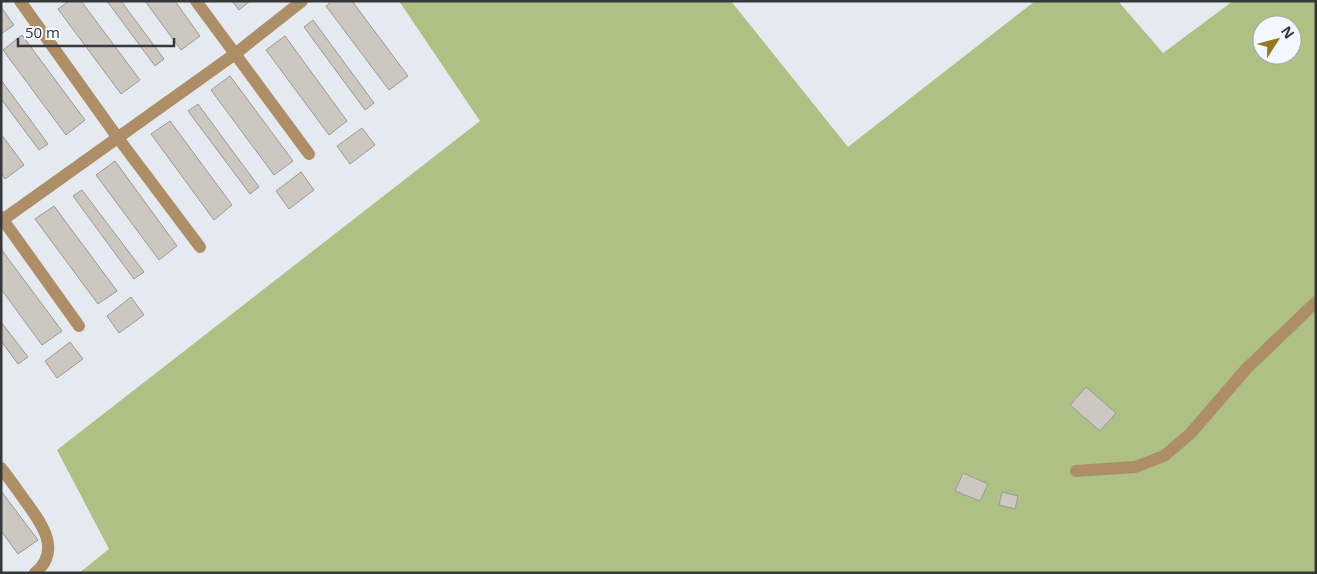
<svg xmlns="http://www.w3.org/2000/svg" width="1317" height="574" font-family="'Open Sans',sans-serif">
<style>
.forest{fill:#aec083;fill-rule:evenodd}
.building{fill:#cdc7c2;stroke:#9e9994}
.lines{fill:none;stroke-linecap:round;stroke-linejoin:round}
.minor{stroke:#ad8e67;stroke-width:12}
</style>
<rect width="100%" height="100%" fill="#e5eaf0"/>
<path class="forest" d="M399,1H731L848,147L1035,1H1118L1163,53L1233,1H1316V573H79L109,549L57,450L480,121ZM1262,25H1292V55H1262Z"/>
<path class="building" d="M69,1H81L140,80L121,94L58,9Z
M107,1H121L164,59L155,66Z
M145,1H175L200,36L181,50Z
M232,1H250L239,10Z
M332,1H352L408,76L389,90L326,6Z
M1,7L14,25L1,34Z
M313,20L374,103L365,110L304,27Z
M22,35L85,120L66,135L3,50Z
M285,36L347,121L329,135L266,50Z
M230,76L293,161L274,175L211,90Z
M1,80L48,144L39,150L1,99Z
M198,104L259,187L250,194L188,111Z
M170,121L232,205L214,220L151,134Z
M362,128L375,145L350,164L337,146Z
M1,134L24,165L5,179L1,173Z
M115,161L177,246L159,260L96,175Z
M301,172L314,190L289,209L276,191Z
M82,190L144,272L134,279L73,196Z
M54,206L117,291L98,304L35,219Z
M1,249L62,331L42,345L1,289Z
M131,297L144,315L119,333L107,316Z
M1,322L28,357L18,364L1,341Z
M70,342L83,359L57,378L45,361Z
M1086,387L1116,413L1100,431L1070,405Z
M963,473L988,484L980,501L955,491Z
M1,491L38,540L18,554L1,531Z
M1002,492L1018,496L1015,509L999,505Z"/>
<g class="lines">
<path class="minor" d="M20,1L118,138L200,247
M196,1L309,154
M1,217L79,326
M1,221L235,54L302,1
M1,468C10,479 18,491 26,502C42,524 62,551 35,573
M1076,471L1135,467L1164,456L1190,434L1247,368L1316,302"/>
</g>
<rect width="1317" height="574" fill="none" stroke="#35373a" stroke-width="5"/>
<g transform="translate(1277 40) rotate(54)"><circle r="24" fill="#f2f8fd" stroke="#a6abaf"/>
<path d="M0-4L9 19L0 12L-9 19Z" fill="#967a22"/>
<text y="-8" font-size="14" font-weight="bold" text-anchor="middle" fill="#35373a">N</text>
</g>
<path d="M18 38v8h156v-8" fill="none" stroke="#35373a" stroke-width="2.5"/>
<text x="25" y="38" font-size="15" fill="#35373a" stroke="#f2f8fd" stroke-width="4" paint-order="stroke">50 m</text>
</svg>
